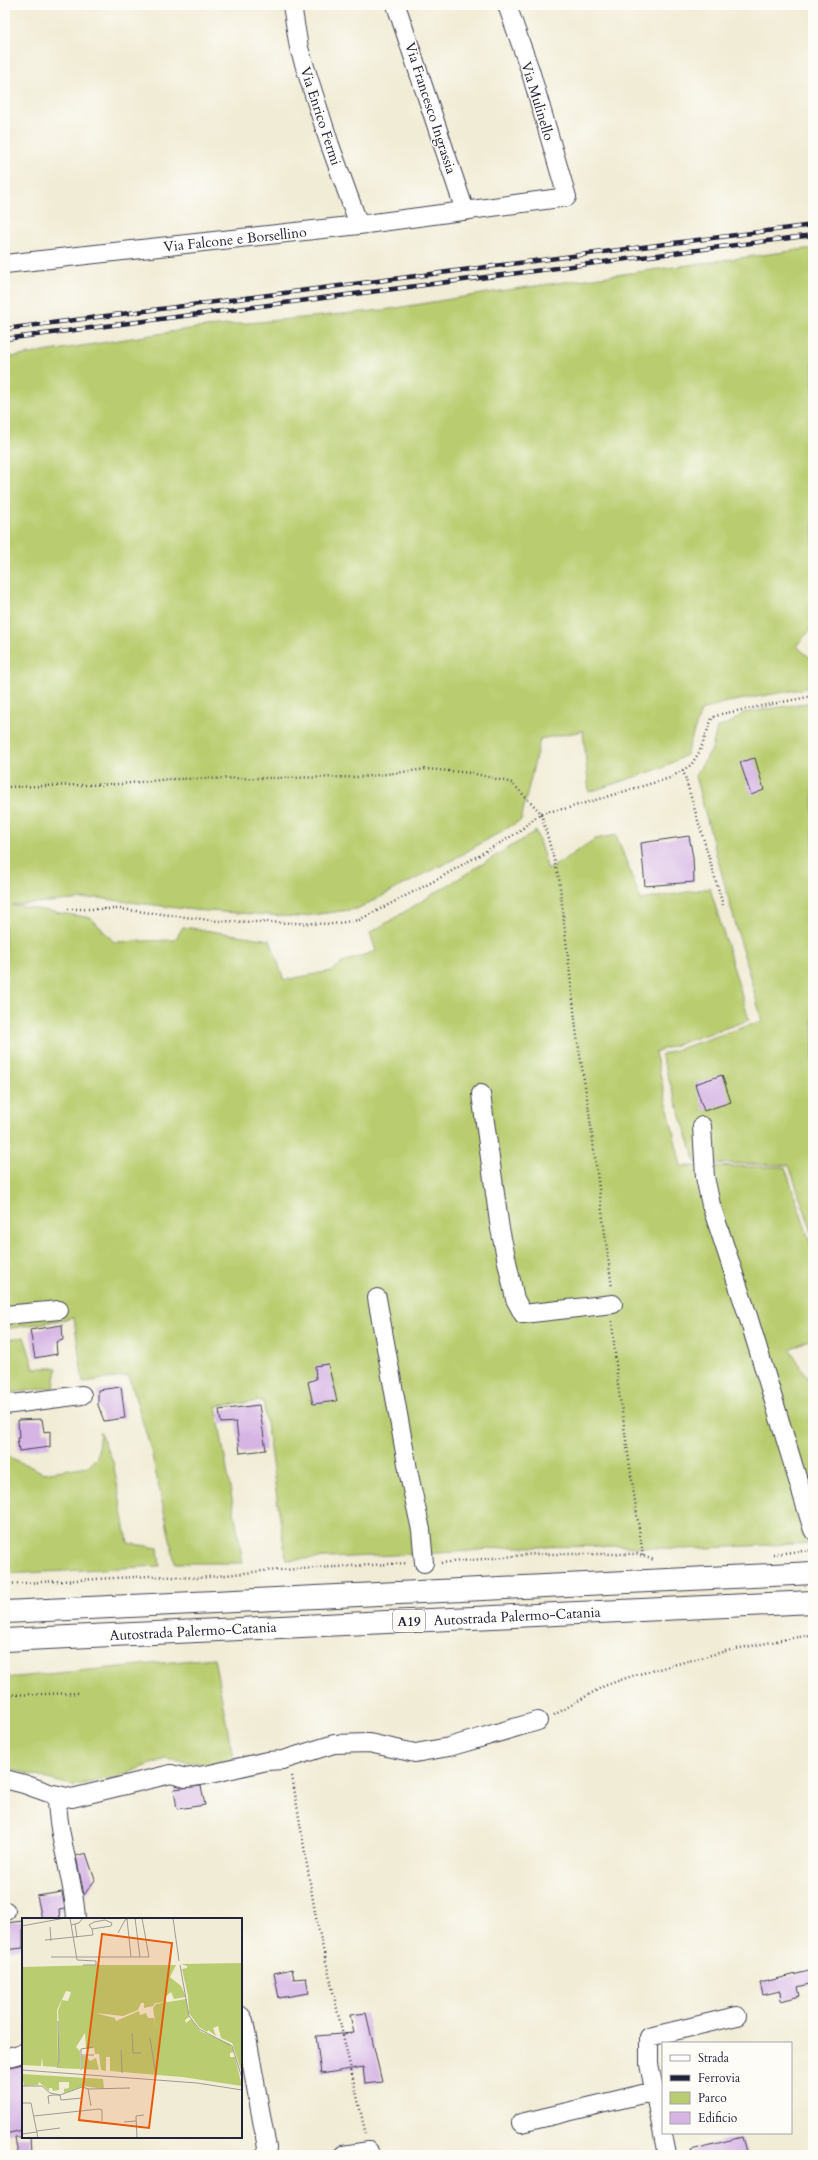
<svg xmlns="http://www.w3.org/2000/svg" width="818" height="2160" font-family="Cardo,serif">
<style>
.green{fill:#b9cd70;stroke:#6e7856}
.building{fill:#d6b5e5}
.lines{fill:none;stroke-linecap:round;stroke-linejoin:round}
.minor-casing{stroke:#414052;stroke-width:20}
.highway-casing{stroke:#414052;stroke-width:24}
.path{stroke:#414052;stroke-width:2.5;stroke-dasharray:1 3;stroke-linecap:butt}
.minor{stroke:#fff;stroke-width:18}
.highway{stroke:#fff;stroke-width:22}
.rail-casing{stroke:#22223b;stroke-width:4.5}
.rail{stroke:#fdfcf7;stroke-width:3;stroke-dasharray:9;stroke-linecap:butt}
.labels{text-anchor:middle;stroke-width:3;stroke-linejoin:round;paint-order:stroke}
.shield{fill:#fdfcf7;stroke:#646373;stroke-width:1}
.shield-label{font-size:13px;font-weight:bold;fill:#22223b}
.street-label{font-size:14px;fill:#22223b;stroke:#fdfcf7}
.inset-road{fill:none;stroke:#9e9b97;stroke-width:1}
.view{fill:#e8590c;fill-opacity:0.15;stroke:#e8590c;stroke-width:2}
.inset-edge{fill:none;stroke:#22223b;stroke-width:2}
</style>
<rect width="100%" height="100%" fill="#fdfcf7"/>
<filter id="ink" filterUnits="userSpaceOnUse"><feTurbulence type="fractalNoise" baseFrequency=".025" numOctaves="2"/><feDisplacementMap in="SourceGraphic" scale="8" xChannelSelector="R" yChannelSelector="G"/><feConvolveMatrix kernelMatrix="1 2 1 2 8 2 1 2 1" color-interpolation-filters="sRGB"/></filter>
<filter id="wash" filterUnits="userSpaceOnUse"><feTurbulence type="fractalNoise" baseFrequency=".012" numOctaves="4" result="noise"/><feDisplacementMap in="SourceGraphic" scale="16" xChannelSelector="R" yChannelSelector="G"/><feGaussianBlur stdDeviation="0.9" result="paint"/><feColorMatrix in="noise" values="0 0 0 0 0 0 0 0 0 0 0 0 0 0 0 0 0 1.4 0 .05"/><feComposite in="paint" operator="in"/></filter>
<g filter="url(#wash)">
<rect width="100%" height="100%" fill="#f1ecd5"/>
<path class="green" d="M813,248V627L796,646L813,660V687L722,703L701,711L686,755L662,768L589,792L583,731L540,739L521,820L454,859L357,909L297,917L194,910L98,898L12,905L91,918L114,942L175,940L183,927L270,940L284,980L331,971L346,961L376,951L370,933L536,831L548,870L595,839L616,835L641,900L710,888L749,1020L655,1052L681,1166L785,1167L813,1251V1338L790,1349L813,1386V1543L684,1549L619,1546L513,1547L457,1552L286,1560L263,1401L216,1406L243,1563H175L151,1450L129,1376L83,1382L74,1318L5,1329V358L196,328L384,310L506,290Z
M813,702V1235L789,1165L696,1163L661,1055L762,1021L695,776L712,749L717,728L732,722L743,713Z
M24,1337L34,1368H57L54,1387L5,1394V1340Z
M100,1432L113,1462L128,1543L158,1548L160,1566L5,1574V1455L44,1473L88,1466L97,1457Z
M214,1658L235,1768L165,1759L119,1776L75,1786L5,1768V1678Z"/>
<g id="blocks">
<path class="building" d="M755,758L764,790L751,795L740,762Z
M689,836L693,857L694,882L645,886L641,843Z
M722,1075L731,1102L704,1111L695,1084Z
M62,1325L63,1340L56,1342L57,1354L35,1358L30,1330Z
M328,1364L337,1401L313,1404L308,1382L316,1379L315,1366Z
M121,1387L125,1418L104,1421L98,1405V1390Z
M259,1405L266,1450L240,1453L236,1422L221,1423L219,1410Z
M42,1419L44,1432L50,1431V1447L19,1451L17,1438H19L18,1420Z
M201,1786L205,1805L177,1809L174,1789Z
M86,1853L95,1880L84,1895L76,1856Z
M62,1892L65,1909L59,1910L60,1919H42L37,1896Z
M23,1921V1948L5,1950V1923Z
M292,1969L294,1979L306,1978L309,1993L279,1998L274,1973Z
M813,1970V1983L798,1987L800,1996L781,2001L780,1991L763,1995L760,1983Z
M366,2013L382,2082L365,2084L363,2067L321,2074L316,2036L354,2033L350,2015Z
M23,2064V2130L5,2134V2068Z
M15,2137H30L31,2153L18,2155Z
M742,2137L747,2155H692L691,2150Z"/>
</g>
</g>
<g filter="url(#ink)">
<use href="#blocks" fill-opacity="0" stroke="#414052" stroke-width="1"/>
<g class="lines">
<g class="minor-casing">
<path id="minor" d="M292,5L299,48L330,145L359,225
M396,5L465,211
M5,264L359,225L567,197L530,70L507,5
M481,1094L500,1229L515,1299L523,1314L613,1304
M702,1126L705,1177L711,1205L748,1316L813,1530
M377,1298L409,1475L421,1530L424,1563
M5,1315L59,1310
M5,1405L82,1395
M5,1779L24,1784L49,1793L72,1798L171,1774L186,1778L206,1775L267,1761L283,1760L334,1744L369,1743L415,1753L449,1747L538,1721
M57,1795C57,1838 74,1877 76,1919
M5,1911H6
M241,2016L244,2021L267,2148
M5,2058L23,2053
M521,2123L655,2091
M343,2155L369,2151
M667,2155L649,2064V2037L737,2016"/>
</g>
<g class="highway-casing">
<path id="highway" d="M5,1612L813,1573
M5,1640L813,1602"/>
</g>
<path class="path" d="M683,770L723,905
M5,787L121,784L170,779L362,777L427,769L472,773L512,783L541,813L559,878L577,1037L588,1104L612,1288
M68,909H120L218,921L332,924L359,920L438,879L517,833L541,813L568,808L670,778L691,765L700,751L712,718L721,714L813,696
M612,1321L618,1385L643,1556
M773,1554L813,1550
M441,1563L535,1554H637L654,1560
M5,1584L151,1576L199,1578L262,1571L408,1563
M5,1695L81,1693
M554,1715L604,1686L632,1676L726,1651L797,1637L813,1636
M292,1776L316,1918L366,2135"/>
<use href="#minor" class="minor"/>
<use href="#highway" class="highway"/>
<g class="rail-casing">
<path id="rail" d="M5,329L813,225
M5,339L813,235"/>
</g>
<use href="#rail" class="rail"/>
</g>
</g>
<g class="labels">
<rect class="shield" x="393" y="1610" width="32" height="22" rx="3"/>
<g class="shield-label">
<text x="409" y="1626">A19</text>
</g>
<g class="street-label">
<text transform="translate(538 101) rotate(73)" y="5">Via Mulinello</text>
<text transform="translate(431 108) rotate(72)" y="5">Via Francesco Ingrassia</text>
<text transform="translate(321 116) rotate(72)" y="5">Via Enrico Fermi</text>
<text transform="translate(235 239) rotate(-6)" y="5">Via Falcone e Borsellino</text>
<text transform="translate(517 1616) rotate(-3)" y="5">Autostrada Palermo-Catania</text>
<text transform="translate(193 1631) rotate(-3)" y="5">Autostrada Palermo-Catania</text>
</g>
</g>
<g transform="translate(22 1918)">
<rect width="220" height="220" fill="#f1ecd5"/>
<path d="M220,45V155L210,125L199,120L196,108L191,110L194,118L186,112L185,114L177,109L167,95L166,78L160,51L165,50V48L159,46ZM76,47H154L148,59L159,68L164,79L152,81L149,74L142,80L145,84L133,85L131,88L122,90V85H119L116,92L101,98L73,95L93,100L94,103L117,93L118,97L124,95L126,100H132L134,112L131,90L134,86L164,81L167,99L163,102L164,105L169,101L178,113L208,126L212,134L208,135V139H213L220,168L160,159L88,153V139H84V153L79,152L77,136H73L72,130L64,131L63,115L54,129L58,133V151L36,150L37,113L36,93L40,82L46,83L49,74L44,73L35,92L36,146L34,149L21,148L20,139L19,148L0,147V49ZM59,138H64L68,143L74,140L77,152L60,151ZM0,156L81,161L82,171L62,168L42,175V171L47,170V164H37V172L31,173L30,170H27V173L17,164L16,167L2,168Z" fill="#b9cd70"/>
<path class="inset-road" d="M48,0L55,42L74,43V47H61M113,0L118,39M151,0L157,43M105,1L109,39M53,6L55,20M49,7L57,5L61,0M0,8L43,0M28,9L29,23M96,15L103,2L107,0M23,22L71,17L70,11L89,8L90,5L83,2L72,4L67,7L70,11M29,39H127L120,0M158,47L167,98L177,111L210,128L220,160M110,115L111,135H119M128,120L134,158M99,132L100,155M59,137H72M35,150L37,142L36,103M0,152L175,165L220,172M59,152V131L71,129M0,163V185H9L16,220M0,168H20L28,175L38,177L60,169L67,171L108,170M66,171L69,188M27,186L26,178L31,177H38L39,182L60,180M12,198L77,191L80,192V203M102,204L114,203M15,213L38,210M0,216L15,214M115,220L114,198L122,197"/>
<path class="view" d="M80,16L150,25L127,210L57,202Z"/>
<rect width="220" height="220" class="inset-edge"/>
</g>
<rect width="818" height="2160" fill="none" stroke="#fdfcf7" stroke-width="20"/>
<rect x="662" y="2042" width="130" height="92" fill="#fdfcf7" stroke="#a5a5ac"/>
<rect x="670" y="2055" width="20" height="6" fill="#ffffff" stroke="#a5a5ac"/>
<text x="698" y="2062" font-size="12" fill="#22223b">Strada</text>
<rect x="670" y="2075" width="20" height="6" fill="#22223b" stroke="#a5a5ac"/>
<text x="698" y="2082" font-size="12" fill="#22223b">Ferrovia</text>
<rect x="670" y="2092" width="20" height="12" fill="#b9cd70" stroke="#a5a5ac"/>
<text x="698" y="2102" font-size="12" fill="#22223b">Parco</text>
<rect x="670" y="2112" width="20" height="12" fill="#d6b5e5" stroke="#a5a5ac"/>
<text x="698" y="2122" font-size="12" fill="#22223b">Edificio</text>
</svg>
